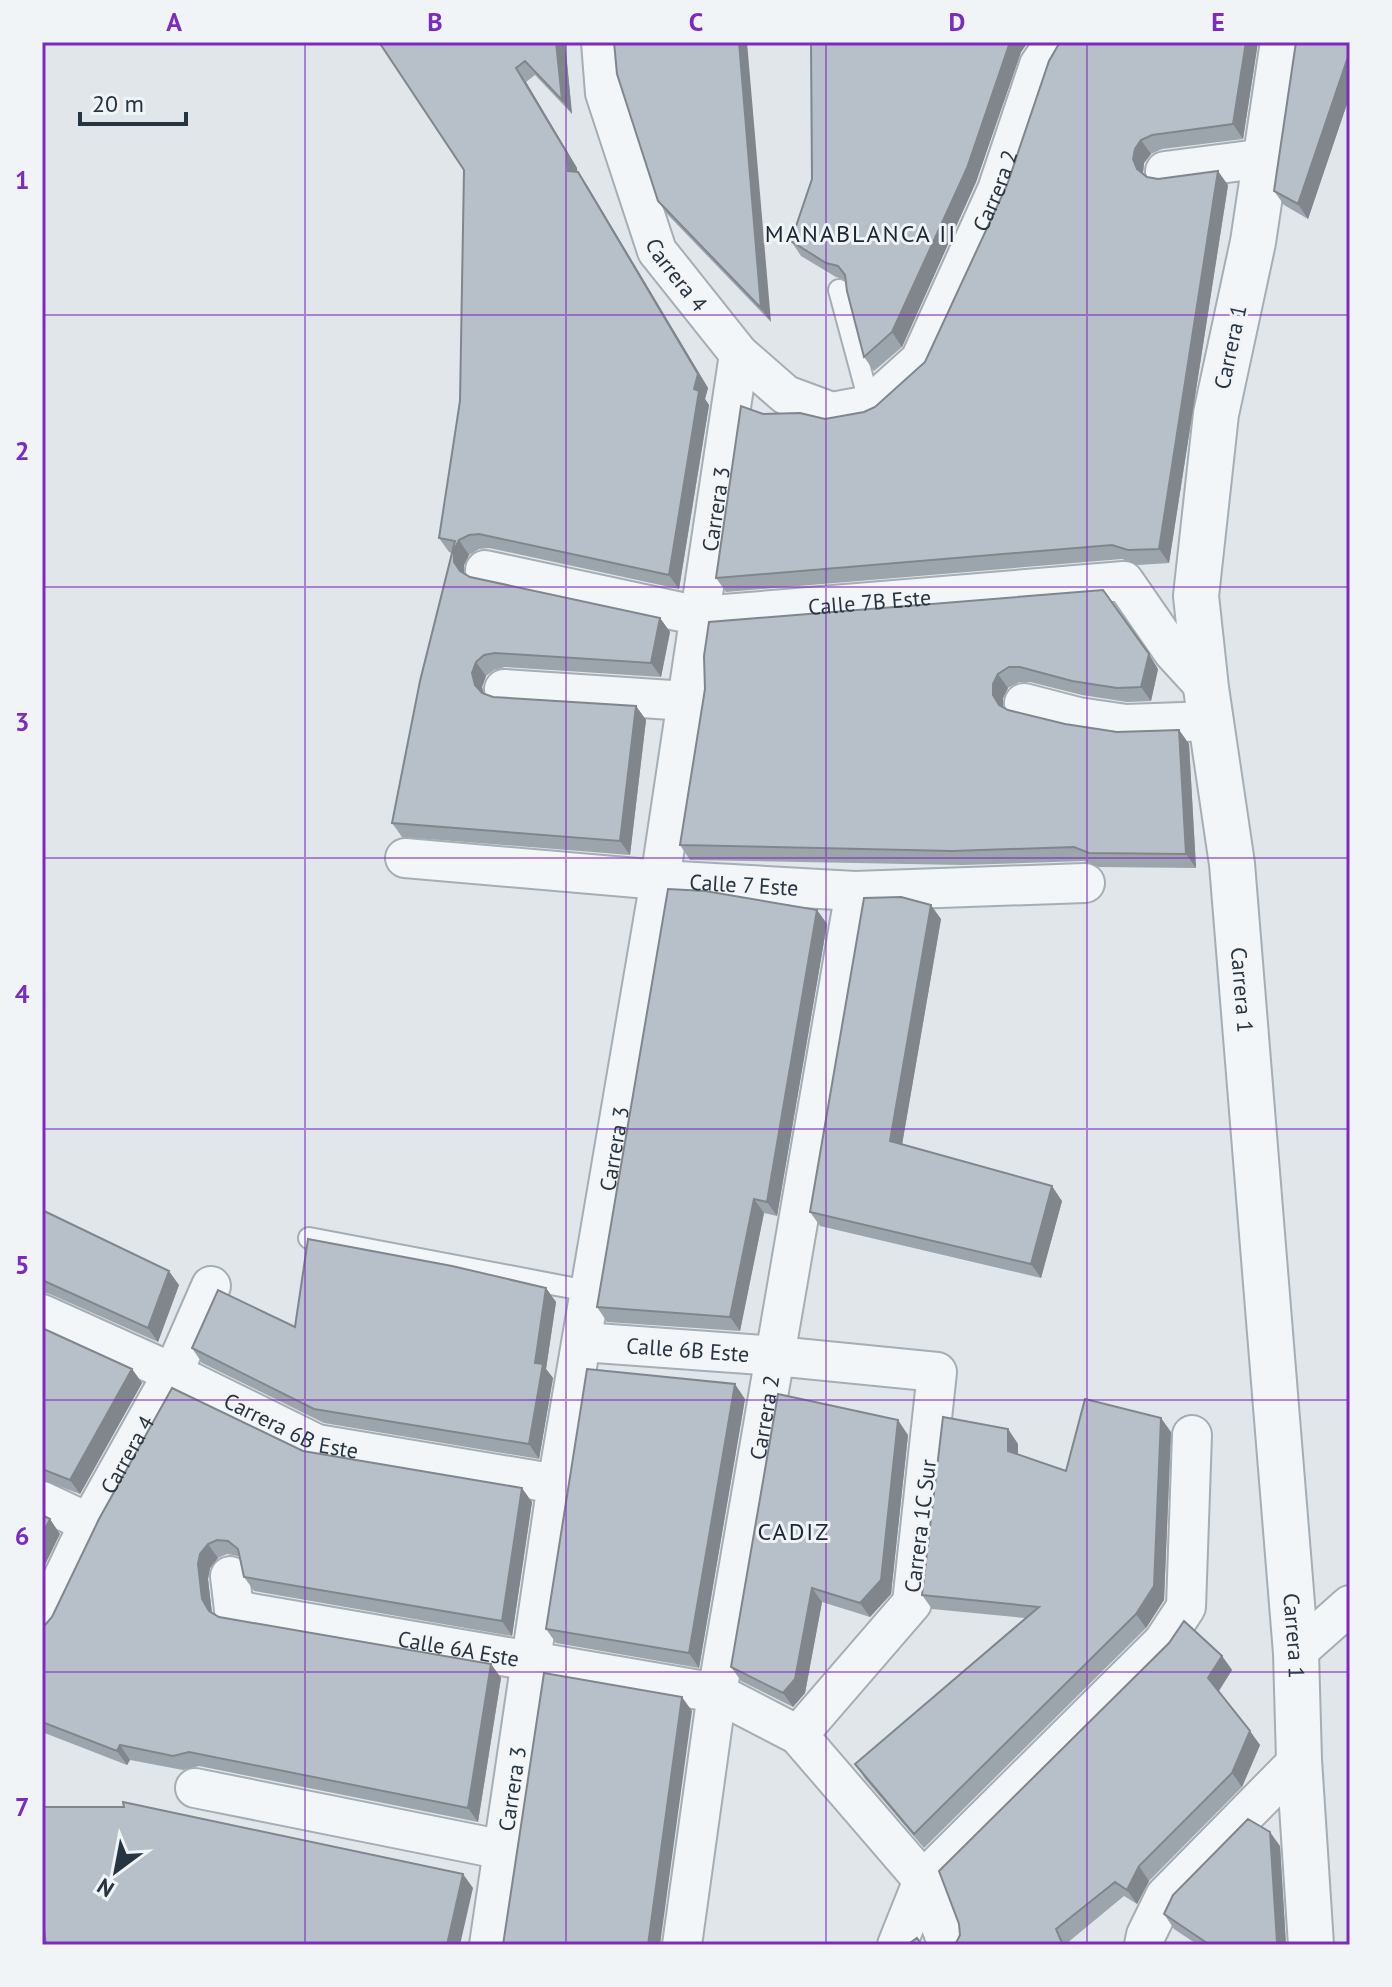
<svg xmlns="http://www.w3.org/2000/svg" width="1392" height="1987" font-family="'PT Sans',sans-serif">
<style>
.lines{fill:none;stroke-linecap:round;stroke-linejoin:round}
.service-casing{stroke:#a5adb5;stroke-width:24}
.minor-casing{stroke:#a5adb5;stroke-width:42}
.tertiary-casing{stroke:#a5adb5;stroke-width:48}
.service{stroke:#f3f6f8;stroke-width:20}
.minor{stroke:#f3f6f8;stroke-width:38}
.tertiary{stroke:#f3f6f8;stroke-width:44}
.wall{fill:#9da5ac}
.shaded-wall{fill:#80868c}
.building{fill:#b7c0c8;stroke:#80868c;stroke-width:2}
.grid{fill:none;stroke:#7b2cbf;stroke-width:2;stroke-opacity:0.55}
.labels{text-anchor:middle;stroke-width:6;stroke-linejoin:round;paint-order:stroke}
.street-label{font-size:22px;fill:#273543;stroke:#f0f4f7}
.neighbourhood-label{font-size:24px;letter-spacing:2px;fill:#1a2634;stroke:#f0f4f7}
.neatline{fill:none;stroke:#7b2cbf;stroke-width:3}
.grid-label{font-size:26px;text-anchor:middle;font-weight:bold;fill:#7b2cbf}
</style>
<rect width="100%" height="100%" fill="#e0e6ea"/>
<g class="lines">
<g class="service-casing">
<path id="service" d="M839,290L870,405
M309,1238L588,1291"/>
</g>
<g class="minor-casing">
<g id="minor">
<path id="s1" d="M601,42L605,93L657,251L739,354L786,395L832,412L870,405L920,360L997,190L1039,65L1055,42"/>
<path d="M1165,171L1266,158"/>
<path id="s2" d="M485,570L700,616L1124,581L1173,652L1206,688"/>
<path d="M504,689L687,701"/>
<path d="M1024,703L1078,717L1126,724L1212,721"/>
<path id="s3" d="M405,858L660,880L855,891L1085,883"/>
<path id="s4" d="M42,1314L173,1373L317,1444L557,1484"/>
<path id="s5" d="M582,1342L776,1356L937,1372L912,1603L798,1735"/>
<path d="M42,1501L89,1523"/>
<path id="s6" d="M230,1576L234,1610L717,1693L798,1735L923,1880L948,1945"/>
<path id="s7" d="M42,1622L89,1523L173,1373L211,1286"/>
<path d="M1296,1653L1350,1605"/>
<path d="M195,1788L504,1850"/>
<path id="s8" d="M489,1945L557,1484L660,880L739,354"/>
<path id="s9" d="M682,1945L717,1693L855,891"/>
<path d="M897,1945L923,1880L1163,1642L1186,1607L1192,1435"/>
<path d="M1144,1945L1146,1935L1165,1896L1299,1760"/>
</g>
</g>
<g class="tertiary-casing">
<g id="tertiary">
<path id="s10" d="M1283,42L1253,242L1216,414L1196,596L1206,688L1232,864L1296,1653L1299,1760L1311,1945"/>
</g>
</g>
<use href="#service" class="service"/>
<use href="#minor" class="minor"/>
<use href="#tertiary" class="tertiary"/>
</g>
<path class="wall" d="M379,42H565L572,114L535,75L526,82L577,168V172L588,187L708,388L705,399L709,405L679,589L489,548L479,549L469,555L464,565V574L470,577L660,618L670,632L661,677L505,667L494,670L486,676L482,687L484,694L493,697L636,706L646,720L630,855L402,837L392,823L452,553L449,552L439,538L460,401L464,170Z
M811,42H1028L1021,52L976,182L902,347L874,371L864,357L846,280L836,277L801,256L791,241L812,179Z
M1258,42L1243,139L1162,149L1151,154L1144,163L1143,173L1147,177L1228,185L1169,563L1138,565L1122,559L726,592L716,578L763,414L825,419L864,412L875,407L925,362L1007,185Z
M1350,42V95L1308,219L1284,205L1274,191Z
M617,74L771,322L668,215L658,201Z
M704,656L1158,669L1151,701L1127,702L1082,695L1030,682H1019L1008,688L1003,698V707L1008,710L1065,724L1117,732L1179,730L1189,744L1196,868L1099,867L1084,861L962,865L690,860L680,845L705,689Z
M817,910L827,924L777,1216L764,1213L740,1331L607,1322L597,1307Z
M941,919L902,1145L1062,1201L1041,1278L820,1226L810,1212Z
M42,1210L179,1285L158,1342L50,1294L42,1292Z
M546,1288L556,1302L546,1369L553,1378L539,1459L324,1423L202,1363L192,1348L295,1327Z
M42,1328L132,1369L142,1383L80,1494L42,1480Z
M745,1399L699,1668L556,1643L546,1629Z
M1008,1429L1018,1444V1454L1066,1471L1171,1432L1164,1600L1146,1628L924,1848L865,1779L855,1764L1025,1618L932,1609L922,1595Z
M908,1435L891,1594L870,1617L822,1602L805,1693L793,1707L741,1681L731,1667Z
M303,1451L532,1502L512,1636L254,1591L244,1577L240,1557L238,1556L227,1554L218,1558L210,1568L208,1579L212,1613L219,1617L491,1664L501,1678L478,1822L199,1766L183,1770L130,1760L127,1765L42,1732V1627Z
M1222,1656L1232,1670L1219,1691L1260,1745L1242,1787L1149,1881L1137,1904L1124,1896L1066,1944V1945H955Z
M1280,1846L1286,1945H1198L1174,1929L1164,1914Z"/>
<path class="shaded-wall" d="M556,42H565L572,114L562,100Z
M739,42H747L771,322L761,308Z
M1010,42H1028L1021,52L976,182L902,347L892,332Z
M1246,42H1258L1243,139L1233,124Z
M1350,51V95L1308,219L1298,204Z
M516,68L526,82L577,168L578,185L568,171Z
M1141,140L1151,154L1144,163L1143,173L1147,184L1137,169L1133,159L1135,149Z
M1218,171L1228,185L1169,563L1159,549Z
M578,172L588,187L708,388L705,399L709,405L679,589L669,575L694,389Z
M459,540L469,555L464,565V576L470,586L454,562V550Z
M660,618L670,632L661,677L651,663Z
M1149,654L1158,669L1151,701L1141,687Z
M476,662L486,676L482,687L485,699L475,685L472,673Z
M998,674L1008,688L1003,698V710L993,695V684Z
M636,706L646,720L630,855L620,841Z
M1179,730L1189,744L1196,868L1186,854Z
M931,905L941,919L900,1156L890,1141Z
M817,910L827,924L777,1216L767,1202Z
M1052,1186L1062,1201L1041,1278L1031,1264Z
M754,1199L764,1213L740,1331L730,1317Z
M169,1271L179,1285L158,1342L148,1328Z
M546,1288L556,1302L546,1369L553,1378L539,1459L529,1444L535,1363Z
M132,1369L142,1383L80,1494L70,1480Z
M735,1384L745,1399L699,1668L689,1653Z
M1161,1418L1171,1432L1164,1600L1146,1628L1136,1614Z
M898,1420L908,1435L891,1594L870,1617L860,1603Z
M1008,1429L1018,1444V1465L1008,1451Z
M522,1488L532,1502L512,1636L502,1621Z
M50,1519L60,1534L42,1571V1535Z
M208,1544L218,1558L210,1568L208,1579L212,1614L209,1611L202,1599L198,1564L200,1554Z
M812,1588L822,1602L805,1693L793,1707L783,1693Z
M1222,1656L1232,1670L1218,1692L1208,1678Z
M491,1664L501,1678L478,1822L468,1808Z
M682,1697L692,1711L660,1945H648Z
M1250,1731L1260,1745L1242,1787L1232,1773Z
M120,1745L130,1760L127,1765L117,1751Z
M1270,1832L1280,1846L1286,1945H1279L1277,1942Z
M1139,1866L1149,1881L1137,1904L1127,1890Z
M463,1874L473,1888L460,1945H447Z"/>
<path class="building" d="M379,42H556L562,100L525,61L516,68L567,153L568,171L578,172L698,374L694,389L699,391L669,575L479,534L469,535L459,540L454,550V562L460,571L470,577L660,618L651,663L495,653L484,655L476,662L472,673L475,685L482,693L493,697L636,706L620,841L392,823L420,681L455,541L439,538L460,401L464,170Z
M614,42H739L761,308L658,201L617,74Z
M811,42H1010L967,168L892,332L864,357L847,291L845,275L838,266L826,263L791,241L812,179Z
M1060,42H1246L1233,124L1152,135L1141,140L1135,149L1133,159L1137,169L1147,177L1158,179L1218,171L1159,549L1128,550L1112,545L716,578L741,406L763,414L800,413L825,419L864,412L875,407L925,362L1007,185L1049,61Z
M1296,42H1350V51L1298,204L1274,191Z
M1103,590L1149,654L1141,687L1117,688L1072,681L1020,667H1009L998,674L993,684V695L999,705L1008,710L1065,724L1117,732L1179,730L1186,854L1089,853L1074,847L952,851L680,845L705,689L704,656L709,622Z
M668,889L705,891L817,910L767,1202L754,1199L730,1317L597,1307Z
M901,897L931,905L890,1141L1052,1186L1031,1264L810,1212L864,898Z
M42,1210L169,1271L148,1328L42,1280Z
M308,1239L452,1266L546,1288L535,1363L543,1364L529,1444L314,1409L192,1348L218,1290L295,1327Z
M42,1328L132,1369L70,1480L42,1469Z
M587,1369L735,1384L689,1653L546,1629Z
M172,1388L303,1451L522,1488L502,1621L244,1577L238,1549L228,1541L217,1540L208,1544L200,1554L198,1564L202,1599L209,1611L219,1617L491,1664L468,1808L189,1752L173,1756L120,1745L117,1751L42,1722V1627L45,1625L52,1617L99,1519Z
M778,1394L898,1420L881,1580L860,1603L812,1588L795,1679L783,1693L731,1667Z
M1085,1399L1161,1418L1154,1586L1136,1614L914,1834L855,1764L1039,1607L922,1595L943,1417L1008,1429V1451L1066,1471Z
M42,1515L50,1519L42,1535Z
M1184,1621L1222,1656L1208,1678L1250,1731L1232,1773L1139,1866L1127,1890L1115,1882L1056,1929L1063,1945H955L960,1935L959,1924L939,1871L1169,1643Z
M544,1673L682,1697L648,1945H503Z
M123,1802L463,1874L447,1945H46L42,1913V1807H124Z
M1248,1819L1270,1832L1277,1942L1280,1945H1210L1164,1914L1173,1895Z
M917,1938L922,1945H907Z"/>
<path class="grid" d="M305,42V1945M566,42V1945M826,42V1945M1087,42V1945M42,315H1350M42,587H1350M42,858H1350M42,1129H1350M42,1400H1350M42,1672H1350"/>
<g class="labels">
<g class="street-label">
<text dy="8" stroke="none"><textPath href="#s1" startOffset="752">Carrera 2</textPath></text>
<text dy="8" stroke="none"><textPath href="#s1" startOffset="248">Carrera 4</textPath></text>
<text transform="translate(1230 347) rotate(-78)" y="8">Carrera 1</text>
<text dy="8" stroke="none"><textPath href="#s8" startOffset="1454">Carrera 3</textPath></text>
<text dy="8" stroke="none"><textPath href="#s2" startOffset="390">Calle 7B Este</textPath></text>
<text dy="8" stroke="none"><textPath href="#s3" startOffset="340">Calle 7 Este</textPath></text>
<text dy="8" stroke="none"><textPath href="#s10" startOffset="958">Carrera 1</textPath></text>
<text dy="8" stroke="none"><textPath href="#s8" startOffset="806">Carrera 3</textPath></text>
<text dy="8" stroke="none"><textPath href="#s5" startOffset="106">Calle 6B Este</textPath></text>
<text dy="8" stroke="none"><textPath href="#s9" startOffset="534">Carrera 2</textPath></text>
<text dy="8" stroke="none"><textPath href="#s4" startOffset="274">Carrera 6B Este</textPath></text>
<text dy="8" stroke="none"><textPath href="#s7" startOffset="188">Carrera 4</textPath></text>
<text transform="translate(920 1526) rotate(-83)" y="8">Carrera 1C Sur</text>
<text dy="8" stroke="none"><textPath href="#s10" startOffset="1606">Carrera 1</textPath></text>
<text dy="8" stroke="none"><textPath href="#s6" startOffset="262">Calle 6A Este</textPath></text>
<text dy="8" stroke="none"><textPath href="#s8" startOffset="158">Carrera 3</textPath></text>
</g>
<g class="neighbourhood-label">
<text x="861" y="242">MANABLANCA II</text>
<text x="794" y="1540">CADIZ</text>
</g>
</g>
<rect width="1392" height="1987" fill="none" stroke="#f0f4f7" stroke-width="88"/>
<g transform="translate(116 1871) rotate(212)" stroke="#f0f4f7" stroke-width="6" paint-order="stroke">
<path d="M0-6L14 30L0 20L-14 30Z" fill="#273543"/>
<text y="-12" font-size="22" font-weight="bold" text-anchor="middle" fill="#273543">N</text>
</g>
<path d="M80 112v12h106v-12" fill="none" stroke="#273543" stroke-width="4"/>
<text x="92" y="112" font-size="24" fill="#273543" stroke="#f0f4f7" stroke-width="6" paint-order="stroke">20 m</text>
<rect x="44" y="44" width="1304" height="1899" class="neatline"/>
<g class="grid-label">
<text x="174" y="31">A</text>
<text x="435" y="31">B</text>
<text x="696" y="31">C</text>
<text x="957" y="31">D</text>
<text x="1218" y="31">E</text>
<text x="22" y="189">1</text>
<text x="22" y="460">2</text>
<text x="22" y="731">3</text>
<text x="22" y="1003">4</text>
<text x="22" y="1274">5</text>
<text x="22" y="1545">6</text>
<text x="22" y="1816">7</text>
</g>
</svg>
